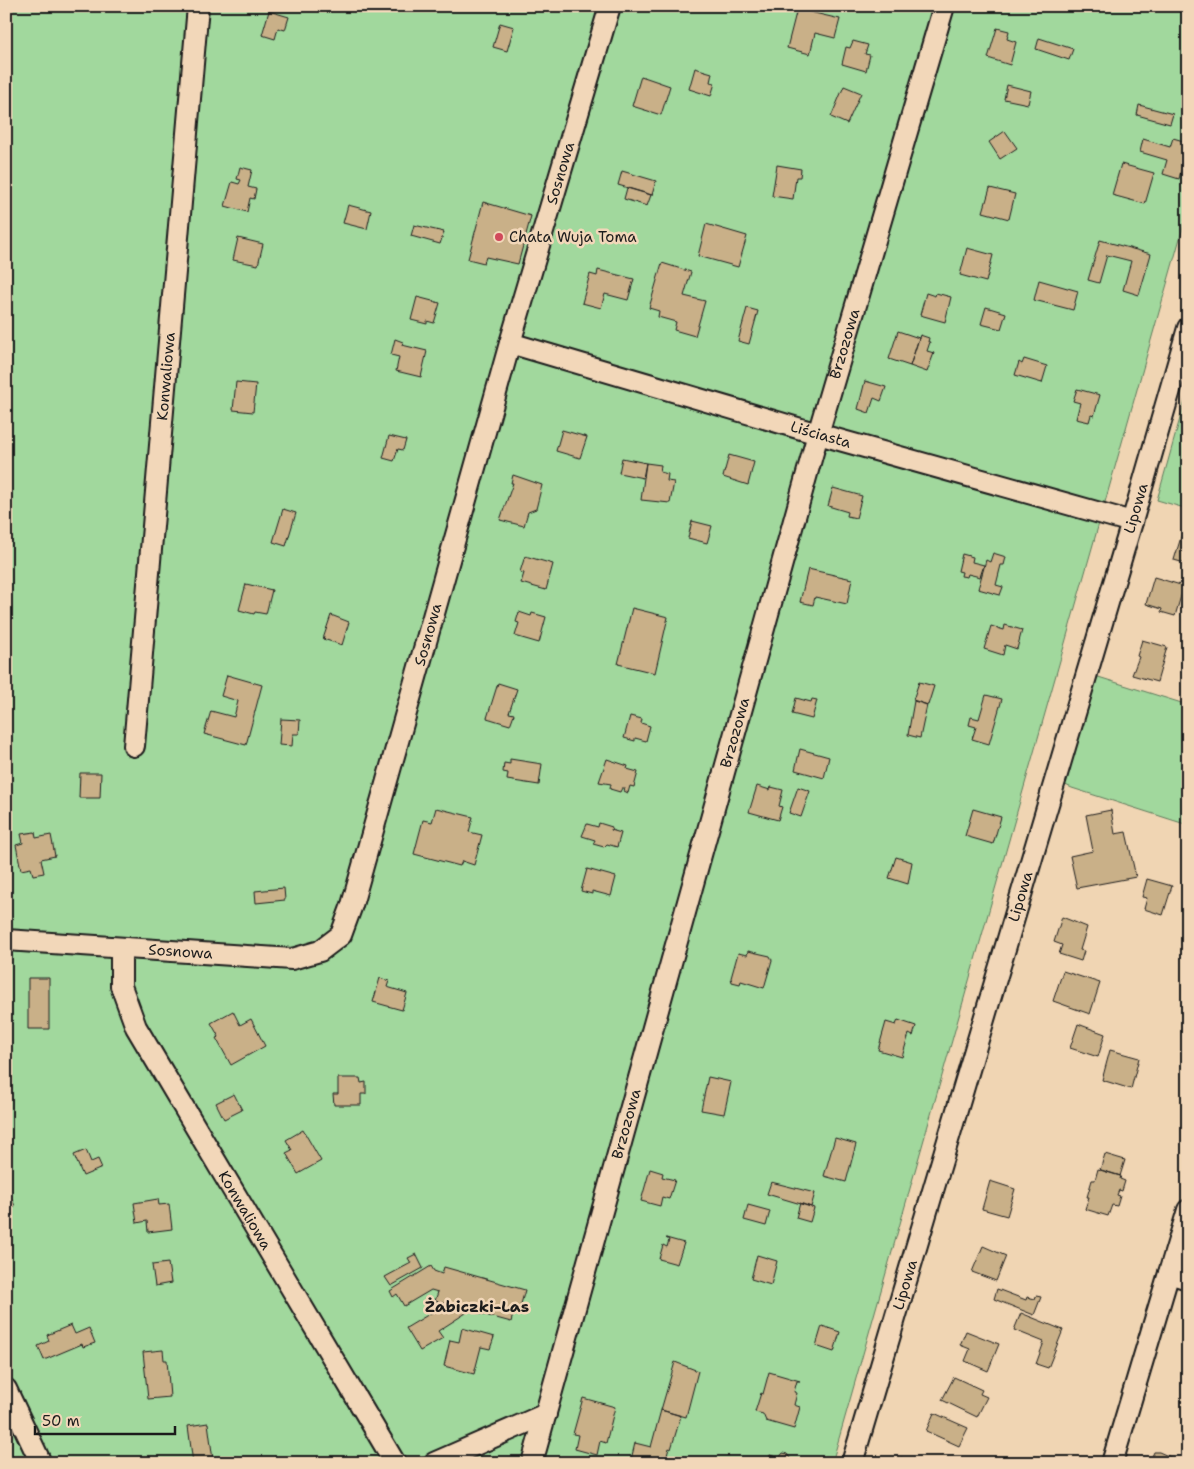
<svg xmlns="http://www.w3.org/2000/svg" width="1194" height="1469" font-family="'Shantell Sans',sans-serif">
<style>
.green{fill:#a1d89d;stroke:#5e7a5c}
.building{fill:#c9b088;stroke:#1c1c1c}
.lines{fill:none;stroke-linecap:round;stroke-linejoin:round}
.minor-casing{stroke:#1c1c1c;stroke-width:24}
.minor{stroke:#f2d7b9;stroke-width:20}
.poi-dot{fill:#d1495b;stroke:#f2d7b9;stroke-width:2}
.labels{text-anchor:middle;stroke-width:5;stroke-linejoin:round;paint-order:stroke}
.street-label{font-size:15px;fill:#1c1c1c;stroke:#f2d7b9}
.poi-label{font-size:15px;fill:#1c1c1c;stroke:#f2d7b9;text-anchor:start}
.neighbourhood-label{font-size:16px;font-weight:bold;fill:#1c1c1c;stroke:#f2d7b9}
</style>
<rect width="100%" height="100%" fill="#f0d5b3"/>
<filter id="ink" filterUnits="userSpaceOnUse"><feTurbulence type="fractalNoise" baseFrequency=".02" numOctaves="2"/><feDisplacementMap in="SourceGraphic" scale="10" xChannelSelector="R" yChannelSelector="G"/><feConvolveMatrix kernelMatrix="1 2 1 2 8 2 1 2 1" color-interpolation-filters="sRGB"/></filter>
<g filter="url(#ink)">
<path class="green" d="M6,6H1188V210L832,1463H6Z
M1186,397H1188V509L1157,500Z
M1092,675L1188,705V825L1072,788L1061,783Z"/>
<path class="building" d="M797,9L840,19L835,38L815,33L810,54L787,48Z
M269,11L289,17L285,30L278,28L275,39L262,35Z
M500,23L514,27L507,51L493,47Z
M997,28L1009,31L1007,39L1016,42L1010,65L988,58Z
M1039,38L1073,49L1069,60L1036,49Z
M853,41L868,45L865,54L870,55L866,71L842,64L846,47L850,48Z
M695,68L712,73L710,82L715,83L711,96L689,89Z
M641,76L670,86L661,115L632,106Z
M1007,85L1031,91L1028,104L1004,99Z
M844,86L861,93L847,124L831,117Z
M1139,105L1173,114L1170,124L1137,115Z
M1005,131L1017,148L1000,159L989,142Z
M1173,138L1187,142L1186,146H1188V153L1186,152L1179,179L1163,174L1167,160L1140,152L1143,139L1170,147Z
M1121,164L1154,173L1145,204L1112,195Z
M777,165L801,169L800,177H796L793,199L772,196Z
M240,167L252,170L248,187L256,189L254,199L250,198L247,212L225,206L232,182L239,184L241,180L237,179Z
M622,171L656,181L652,195L618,185Z
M627,188L651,195L647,206L624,199Z
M990,188L1015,194L1009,219L983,212Z
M483,202L531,216L518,264L486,257L484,263L468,259Z
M348,205L371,211L367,229L343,223Z
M706,224L747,236L738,267L698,256Z
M414,225L444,232L440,244L411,236Z
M238,238L263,244L258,265L233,260Z
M1100,240L1151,254L1139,295L1123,290L1131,261L1107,255L1099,283L1088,280Z
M967,248L993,255L986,282L960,275Z
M662,263L691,272L684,296L705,301L695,336L674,330L676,322L658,317L659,311L649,308Z
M598,270L634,279L628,300L605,294L601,308L582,303L590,274L597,276Z
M1039,280L1078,291L1073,310L1034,300Z
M926,293L935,296L936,293L951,297L945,322L920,315Z
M417,297L440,303L434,323L427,321V324L411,320Z
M986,307L1006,313L1001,329L981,324Z
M747,308L758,311L749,344L738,341Z
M898,331L919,338L910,366L889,359Z
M920,335L929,338L928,342H930L927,351L934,353L927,372L910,366Z
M395,339L403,342L402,345L427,351L421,377L396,371L399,357L391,355Z
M1024,359L1047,366L1042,383L1015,375L1019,362L1022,364Z
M865,381L886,387L881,401L874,398L869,413L858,409Z
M236,382L256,384L253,412L233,410Z
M1077,389L1100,395L1094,416L1091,415L1089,422L1076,419L1080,403L1073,401Z
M562,430L587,437L580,458L556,451Z
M389,436L406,440L403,450L398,449L394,461L383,458Z
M729,455L754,462L748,485L723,477Z
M622,458L646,463L643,478L619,473Z
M646,463L661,465L660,472L668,474L667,481L674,482L670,503L641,500Z
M513,475L542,485L536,509L528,512L524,526L500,520L513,483H511Z
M833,488L862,496L856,518L847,516L848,512L828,506Z
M283,509L296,513L286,546L273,542Z
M692,521L712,526L707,543L688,538Z
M1186,521H1188V564L1174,560Z
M993,553L1006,557L1004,565H1001L996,585L1003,587L1000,595L978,589L986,560L990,562Z
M962,554L973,557L972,562L984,565L980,577L968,574L967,577L961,576L962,572L958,571Z
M525,556L553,564L546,590L521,583L524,573L520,572Z
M808,569L852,579L847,604L815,597L813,605L800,602Z
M1154,577L1184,586L1175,616L1161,612L1162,609L1146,604Z
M246,584L272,590L266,614L255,612L254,614L239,610Z
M632,608L668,617L655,673L618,664Z
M519,612L531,616L532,613L546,617L539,643L515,636L519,623L516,622Z
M331,615L349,622L342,645L323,639Z
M1005,625L1022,630L1017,649L1005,645L1003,655L984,649L991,626L1004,630Z
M1142,640L1167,647L1157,682L1132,675L1139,657L1137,656Z
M227,675L262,685L246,745L204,734L211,711L234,717L238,701L221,696Z
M919,682L934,686L928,705L913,700Z
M498,683L517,689L509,713L514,714L510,725L487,718Z
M986,695L1002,699L989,744L972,739L976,727L969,725L971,717L979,719Z
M796,698L811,702L812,699L817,700L812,719L792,714Z
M914,701L927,705L920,738L908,735Z
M630,716L642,719L641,723L650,726L646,741L635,738V741L624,738Z
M281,719L300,720L299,734H293L292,746L279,745Z
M800,749L829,757L824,778L795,770Z
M510,759L542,764L539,785L507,780L508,773L503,772L504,763L510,764Z
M607,759L628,766L627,769L638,772L634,787L630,786L628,793L624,791L625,788H622L620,792L610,789L611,784L599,782Z
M80,773H101L100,798H79Z
M757,786L770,790L771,787L783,790L779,806L782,807L778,820L749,812Z
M798,787L810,791L801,817L789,813Z
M436,808L473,817L469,832L482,835L474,865L462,861L460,866L414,854L423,820L432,822Z
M973,809L1001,817L993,844L965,836Z
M1111,810L1115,834L1126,832L1136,877L1077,888L1070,856L1093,851L1086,815Z
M599,823L612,827L611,830L621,833L617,847L607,844L604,847L593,844L595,840L582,836L587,824L598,827Z
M35,832L36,838L51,835L55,856L41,859L44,873L33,875L31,868L21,870L16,845L23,843L21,834Z
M896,857L912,862L908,884L889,878Z
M587,869L616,877L611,896L592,891V894L581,891Z
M1147,879L1172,886L1163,915L1144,909L1147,898L1142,897Z
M284,888L285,900L256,903L255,891Z
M1062,917L1087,927L1080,950L1084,951L1081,961L1059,954L1062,945L1054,942Z
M748,951L770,956L772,960L764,988L741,981L740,984L732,982L731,978L738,953L747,955Z
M1063,971L1100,983L1090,1014L1053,1001Z
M28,978H49V1029H28Z
M380,978L389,981L387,987L407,993L402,1010L373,1002Z
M233,1011L240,1025L251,1019L265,1046L231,1065L216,1038L219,1037L211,1023Z
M898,1020L916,1026L913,1036L909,1034L902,1057L878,1050L886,1022L896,1025Z
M1078,1024L1105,1034L1098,1057L1070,1048Z
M1110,1050L1139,1058L1131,1089L1102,1080Z
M708,1077L731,1082L724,1114L701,1110Z
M338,1078H360L361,1083L366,1082V1094H361V1105H334L333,1094H338Z
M234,1094L242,1110L224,1119L216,1103Z
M303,1130L321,1161L298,1174L286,1153L292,1150L286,1140Z
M835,1138L856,1144L846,1182L824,1176Z
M86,1150L91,1162L98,1159L102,1168L83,1176L74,1155Z
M1105,1154L1125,1160L1120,1176L1100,1170Z
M650,1169L663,1173L662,1177L675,1180L669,1199L662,1197L660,1206L641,1201Z
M1098,1169L1121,1176L1120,1179L1125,1181L1122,1191L1119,1190L1117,1195L1120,1196L1117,1206L1112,1205L1108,1216L1085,1209L1089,1197H1087L1092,1180H1095Z
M990,1181L1015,1189L1007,1216L982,1209Z
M771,1182L815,1193L811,1207L767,1194Z
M6,1187L15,1206L6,1210Z
M158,1199L159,1205L169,1204L172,1229L148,1232L147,1221L137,1223L134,1203Z
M800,1203L814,1208L810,1222L796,1218Z
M748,1205L770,1211L766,1226L744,1220Z
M666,1238L684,1243L677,1264L659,1259L663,1245L667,1247L669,1240Z
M983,1246L1006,1256L996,1281L972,1272Z
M416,1254L423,1268L391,1286L385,1277L411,1263L408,1258Z
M757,1255L777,1261L771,1285L751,1279Z
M168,1263L171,1283L155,1286L152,1265Z
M431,1266L434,1271L442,1274L444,1267L525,1290L519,1311L514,1310L511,1322L467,1310L466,1313L438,1331L443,1338L420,1351L406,1328L446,1304L435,1301L438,1292L431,1290L404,1306L397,1294L393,1297L390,1291Z
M997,1289L1026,1300L1027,1297L1035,1299L1036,1296L1041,1297L1034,1315L994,1299Z
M1021,1313L1063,1330L1048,1368L1036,1364L1044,1342L1014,1330Z
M71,1325L75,1334L89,1328L95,1343L83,1347L82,1344L44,1360L38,1346L49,1341L47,1335Z
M822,1326L840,1332L834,1352L816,1346Z
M462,1328L494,1337L490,1349L481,1347L474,1374L444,1366L450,1340L459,1342Z
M966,1331L999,1344L988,1371L965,1361L970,1349L960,1345Z
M163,1350L164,1360H167L170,1397L148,1399L143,1352Z
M675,1362L698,1371L686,1417L661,1410Z
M769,1372L800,1381H797L794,1392L797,1393L794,1405L800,1407L794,1429L766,1421L763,1414L755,1412L761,1393L763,1394Z
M954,1377L982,1390L980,1394L987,1397L977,1417L942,1400Z
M583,1398L615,1407L606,1443L600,1441L597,1455L575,1449L578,1435L573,1434Z
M661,1410L681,1416L671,1449L669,1448L665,1463H642L631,1460L635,1443L651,1447Z
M934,1413L968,1428L959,1446L926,1431Z
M208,1423L213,1460L193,1463L188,1426Z
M1154,1452H1159L1184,1463H1149Z
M783,1453L787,1454L792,1461L798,1463H767L770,1455L779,1458Z
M901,1457L912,1462L914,1463H899Z"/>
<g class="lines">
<g class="minor-casing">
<g id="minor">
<path id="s1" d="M510,343L818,434L1132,522"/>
<path id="s2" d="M134,746L198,6"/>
<path id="s3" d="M6,940L292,959L320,951L341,935L352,905L510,343L610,6"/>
<path id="s4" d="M121,948V986L136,1027L395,1463"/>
<path d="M1188,1210L1169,1273L1188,1279"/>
<path d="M6,1389L41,1463"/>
<path d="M434,1463L546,1414"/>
<path id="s5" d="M532,1463L818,434L944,6"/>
<path id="s6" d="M852,1463L1132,522L1188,328"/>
<path d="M1112,1463L1169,1273"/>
</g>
</g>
<use href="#minor" class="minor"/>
</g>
</g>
<circle class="poi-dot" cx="499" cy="237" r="5"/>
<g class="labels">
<g class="street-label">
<text dy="5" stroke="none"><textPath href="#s3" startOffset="1135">Sosnowa</textPath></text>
<text dy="5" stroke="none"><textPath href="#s5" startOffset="1162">Brzozowa</textPath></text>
<text dy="5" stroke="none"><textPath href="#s2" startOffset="371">Konwaliowa</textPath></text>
<text dy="5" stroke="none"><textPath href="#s1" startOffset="324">Liściasta</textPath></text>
<text dy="5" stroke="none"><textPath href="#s6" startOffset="996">Lipowa</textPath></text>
<text dy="5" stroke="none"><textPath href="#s3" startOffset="655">Sosnowa</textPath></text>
<text dy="5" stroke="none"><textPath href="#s5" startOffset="758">Brzozowa</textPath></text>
<text dy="5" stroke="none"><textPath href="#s6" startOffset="591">Lipowa</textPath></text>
<text dy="5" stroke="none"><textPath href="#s3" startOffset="175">Sosnowa</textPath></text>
<text dy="5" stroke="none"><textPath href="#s5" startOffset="352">Brzozowa</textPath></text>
<text dy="5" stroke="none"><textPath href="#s4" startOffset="295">Konwaliowa</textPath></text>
<text dy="5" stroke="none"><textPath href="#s6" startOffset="186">Lipowa</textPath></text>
</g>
<g class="poi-label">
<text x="509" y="242">Chata Wuja Toma</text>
</g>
<g class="neighbourhood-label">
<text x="477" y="1312">Żabiczki-Las</text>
</g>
</g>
<rect width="1194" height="1469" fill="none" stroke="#f2d7b9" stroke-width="25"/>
<rect x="12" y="12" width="1169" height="1444" fill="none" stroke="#1c1c1c" stroke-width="2" filter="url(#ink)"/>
<path d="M35 1426v8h140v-8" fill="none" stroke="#1c1c1c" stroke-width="2.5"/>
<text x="42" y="1426" font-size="15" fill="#1c1c1c" stroke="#f2d7b9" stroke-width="4" paint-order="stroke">50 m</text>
</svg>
